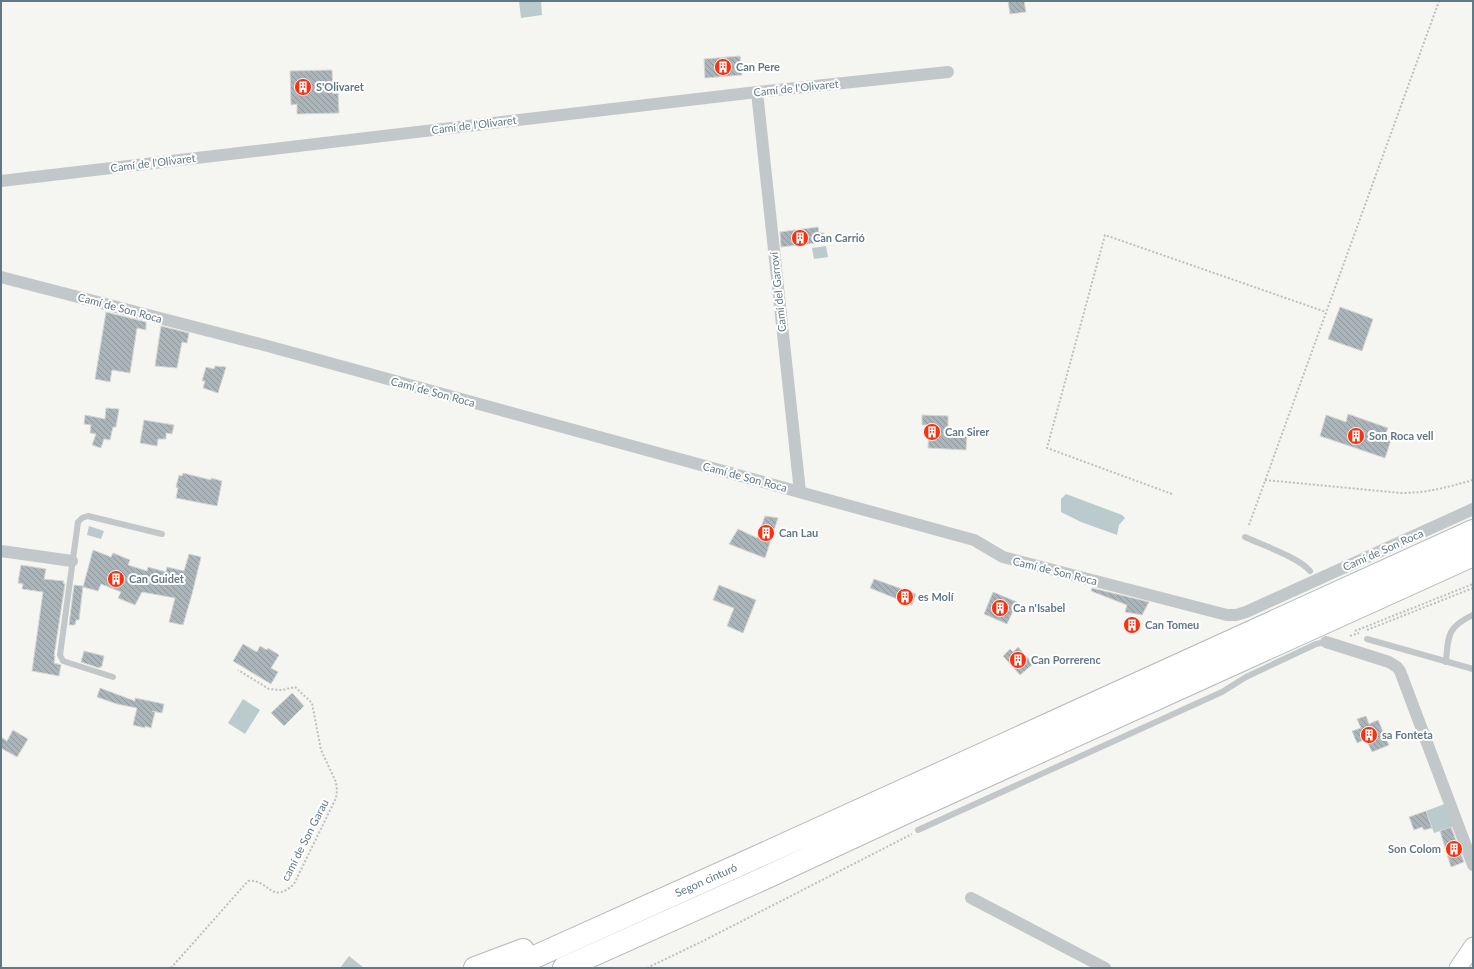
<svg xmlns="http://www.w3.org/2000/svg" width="1474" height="969" font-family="Lato,sans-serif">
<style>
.water{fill:#bbcacd}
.building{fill:url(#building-back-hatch);stroke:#d6d6d4}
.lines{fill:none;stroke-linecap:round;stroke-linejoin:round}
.secondary-casing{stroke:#b6bcc0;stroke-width:19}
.highway-casing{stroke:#b6babd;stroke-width:24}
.path{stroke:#bdc0c2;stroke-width:2;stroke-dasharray:2 2;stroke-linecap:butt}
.lane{stroke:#c2c7ca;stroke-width:6}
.street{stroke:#c2c7ca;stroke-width:12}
.secondary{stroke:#fff;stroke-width:17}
.highway{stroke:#fff;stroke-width:22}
.labels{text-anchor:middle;stroke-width:4;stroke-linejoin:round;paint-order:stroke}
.poi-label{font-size:11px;font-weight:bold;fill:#617885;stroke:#fff;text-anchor:start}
.street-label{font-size:11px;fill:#617885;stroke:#fff}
</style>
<defs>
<pattern id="building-back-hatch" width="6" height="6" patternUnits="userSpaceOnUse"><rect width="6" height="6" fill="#abb5b9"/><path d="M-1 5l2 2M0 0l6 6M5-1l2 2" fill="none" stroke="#8f989c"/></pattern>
</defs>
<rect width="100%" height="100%" fill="#f5f5f1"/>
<path class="water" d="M519,1H541L542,15L521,18Z
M826,246L828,257L814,259L812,248Z
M1066,494L1122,515L1125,518L1119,525L1117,535L1081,522L1061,512V499Z
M89,526L104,531L101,539L87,535Z
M243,699L260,710L245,734L228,723Z
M1447,803L1455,826L1434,833L1426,811Z
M349,956L364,968H340Z"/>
<path class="building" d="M1008,1H1024L1026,12L1010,14Z
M740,56L742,75L705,78L704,59Z
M332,70L333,94L338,93L339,113L297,114V104L291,105L290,71Z
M818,227L819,233H824L825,242L781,247L780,232Z
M1340,307L1373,319L1362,351L1328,339Z
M106,312L146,322V330L137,328L130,373L112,370L110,382L95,379Z
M161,326L189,333L187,343L182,342L177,368L155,366Z
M215,366L226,367L218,393L203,388L205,381H202L206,367L214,369Z
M106,408L119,409L116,427H113L110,440L104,439L101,448L92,445L96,434L90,433L91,425L84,424L85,415L105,419Z
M1348,414L1388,428L1385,435L1392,437L1385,458L1320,436L1326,415L1346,422Z
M922,415L948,416V433L967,434L966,450L928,448L929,425H922Z
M144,420L174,425L172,434L166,433V439H158L157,446L140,443Z
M183,473L211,480V478L222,481L217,506L176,498L178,488L176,487L179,475L182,476Z
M765,516L778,518L765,558L729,544L738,529L757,538Z
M93,550L111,557L113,553L130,560L128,565L147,571L148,567L166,572L167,567L184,571L189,554L201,557L192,594L183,625L169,622L175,598L142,592L135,605L118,598L121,592L101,584L98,591L83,587Z
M21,565L46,569L44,579L64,581L63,583L65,584L54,656H55L54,663L61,665L59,676L32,671L43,592L22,589L23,584L18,583Z
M874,579L916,594L912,605L870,588Z
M74,585L83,586L79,620H76L75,625H69Z
M719,585L756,600L743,633L727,626L734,608L713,600Z
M1092,588L1149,602L1142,615L1125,612L1127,605L1091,591Z
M993,592L1017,602L1007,624L984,614Z
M243,644L257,652L260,646L267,650L268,648L279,655L271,668L278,672L271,684L233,661Z
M1018,647L1033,664L1020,675L1003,656L1010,649L1013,652Z
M84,651L104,656L102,666L99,668L81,662Z
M100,688L135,701V698L164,704L162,713L152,711L155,712L151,728L145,726V728L133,725L137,708L117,704L97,697Z
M292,693L304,706L284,726L271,713Z
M1366,716L1369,724L1378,720L1389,745L1372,752L1366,739L1357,743L1352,731L1361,728L1357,719Z
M13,730L28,739L17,757L1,748V737L7,741Z
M1426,811L1432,828L1424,830L1422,827L1414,830L1409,817Z
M1451,827L1464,862L1451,867L1440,831Z"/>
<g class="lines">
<g class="secondary-casing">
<path id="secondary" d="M1458,968L1473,946"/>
</g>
<g class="highway-casing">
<path id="highway" d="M475,968L523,950
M510,968L748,861L1473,531
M564,968L767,877L909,811L1473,555"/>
</g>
<path class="path" d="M1265,480L1401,493C1428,493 1448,487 1473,480
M1172,494L1047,448L1105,235L1326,312
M1249,525L1439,1
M1367,630L1473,588
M1355,631L1473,584
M1350,636L1359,633
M171,968L248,881C269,878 270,906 294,884L336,798L337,790L336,782L321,750L312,703L295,687L282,690L269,689L238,670
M647,968L705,940L912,834"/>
<path class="lane" d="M1245,537C1260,544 1300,558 1310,571
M1367,639L1473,669
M1446,662C1448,636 1447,627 1473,615
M113,677L63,661L60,655L78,522L82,518L88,516L162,534
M918,830L1222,692L1246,677L1316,644L1326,642"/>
<path class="street" d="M757,92L800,492
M1,181L757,92L948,72
M1,277L264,345L974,540L1003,557L1227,615H1236L1246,612L1473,509
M1,551L72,561
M1326,642L1389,662L1397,667L1400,671L1473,865
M971,898L1105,968"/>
<use href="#secondary" class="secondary"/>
<use href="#highway" class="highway"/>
</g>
<defs>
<g id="building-disc" transform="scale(0.9)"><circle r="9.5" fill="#f43312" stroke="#fff"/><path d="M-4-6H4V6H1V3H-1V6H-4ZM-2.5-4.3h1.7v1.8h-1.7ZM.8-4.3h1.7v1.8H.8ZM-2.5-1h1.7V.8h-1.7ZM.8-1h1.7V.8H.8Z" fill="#fff"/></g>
</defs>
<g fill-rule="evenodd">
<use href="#building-disc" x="723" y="67"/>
<use href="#building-disc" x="303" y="87"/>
<use href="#building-disc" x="800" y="238"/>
<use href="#building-disc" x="932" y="432"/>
<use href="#building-disc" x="1356" y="436"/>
<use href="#building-disc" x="766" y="533"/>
<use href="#building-disc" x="116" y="579"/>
<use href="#building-disc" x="905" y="597"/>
<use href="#building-disc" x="1000" y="608"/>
<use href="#building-disc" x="1132" y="625"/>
<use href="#building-disc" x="1018" y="660"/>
<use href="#building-disc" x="1369" y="735"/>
<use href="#building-disc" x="1454" y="849"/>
</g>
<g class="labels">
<g class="poi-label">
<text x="736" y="71">Can Pere</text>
<text x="316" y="91">S'Olivaret</text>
<text x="813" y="242">Can Carrió</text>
<text x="945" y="436">Can Sirer</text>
<text x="1369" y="440">Son Roca vell</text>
<text x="779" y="537">Can Lau</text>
<text x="129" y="583">Can Guidet</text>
<text x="918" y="601">es Molí</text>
<text x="1013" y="612">Ca n'Isabel</text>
<text x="1145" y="629">Can Tomeu</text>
<text x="1031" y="664">Can Porrerenc</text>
<text x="1382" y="739">sa Fonteta</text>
<text x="1441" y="853" text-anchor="end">Son Colom</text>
</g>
<g class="street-label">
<text transform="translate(796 88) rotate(-6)" y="4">Camí de l'Olivaret</text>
<text transform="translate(474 125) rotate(-7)" y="4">Camí de l'Olivaret</text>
<text transform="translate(153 163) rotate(-7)" y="4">Camí de l'Olivaret</text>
<text transform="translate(778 292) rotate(-96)" y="4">Camí del Garroví</text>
<text transform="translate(120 308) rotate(15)" y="4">Camí de Son Roca</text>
<text transform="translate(433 392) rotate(15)" y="4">Camí de Son Roca</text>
<text transform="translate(745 477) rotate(15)" y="4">Camí de Son Roca</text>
<text transform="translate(1383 550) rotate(-24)" y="4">Camí de Son Roca</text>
<text transform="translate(1055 571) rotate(14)" y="4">Camí de Son Roca</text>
<text transform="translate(305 840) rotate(-63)" y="4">camí de Son Garau</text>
<text transform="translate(706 880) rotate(-24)" y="4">Segon cinturó</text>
</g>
</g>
<rect width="1474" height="969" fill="none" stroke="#617885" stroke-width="4"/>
</svg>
